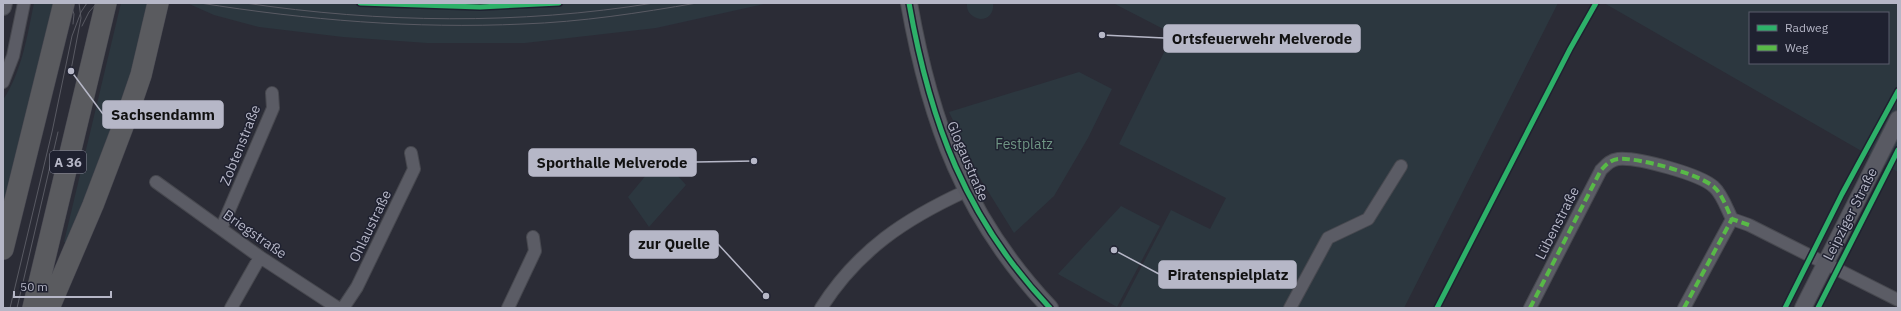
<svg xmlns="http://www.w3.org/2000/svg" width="1901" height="311" font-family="'IBM Plex Sans',sans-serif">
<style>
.green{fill:#2c373f;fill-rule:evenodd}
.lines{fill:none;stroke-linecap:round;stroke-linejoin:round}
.street-casing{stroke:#47484f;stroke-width:14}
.secondary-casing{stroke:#47484f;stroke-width:18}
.highway-casing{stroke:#484851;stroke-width:22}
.street{stroke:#5b5c65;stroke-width:12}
.secondary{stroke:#595a63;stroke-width:16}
.highway{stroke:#5a5b5f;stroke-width:21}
.tram{stroke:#595a63;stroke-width:1}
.quiet{stroke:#58b947;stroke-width:4;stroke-dasharray:8 4;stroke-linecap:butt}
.cycleway-casing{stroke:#1f2130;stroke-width:8}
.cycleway{stroke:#2db169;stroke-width:5}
.labels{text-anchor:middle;stroke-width:3;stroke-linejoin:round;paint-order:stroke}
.shield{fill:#1f2130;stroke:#898a9a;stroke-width:1}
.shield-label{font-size:13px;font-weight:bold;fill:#b6b7c7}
.park-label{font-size:14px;fill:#6f9584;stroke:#1f2130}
.street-label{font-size:14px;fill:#b6b7c7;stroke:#1f2130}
.leader{fill:none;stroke:#b6b7c7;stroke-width:1.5}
.callout-dot{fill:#b6b7c7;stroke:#1f2130;stroke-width:1.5}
.callout{fill:#b6b7c7;stroke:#b6b7c7;stroke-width:1.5}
.callout-label{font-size:15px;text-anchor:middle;font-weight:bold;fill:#111}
</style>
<rect width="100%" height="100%" fill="#2b2c36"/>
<path class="green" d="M34,3H55L3,214V100C22,71 27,37 34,3Z
M121,3H152L120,121L70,243L64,242Z
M187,3H769L656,28L525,43H427L343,37L259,27L214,15Z
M967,3H993C994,12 990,19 980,19C972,17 966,12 967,3Z
M1113,3H1558L1404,308H1120L1171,210L1210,229L1226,198L1119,144L1173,34Z
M1604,3H1898V172ZM1750,13H1888V63H1750Z
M1079,72L1112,89L1088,138L1054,196L1014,233L981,180L949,112Z
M661,157L686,185L649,227L628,197Z
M1121,206L1160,226L1117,307L1058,274Z"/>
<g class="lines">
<g class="street-casing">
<path id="street" d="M3,82L13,56L24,3
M156,182L260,257L338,308
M221,229L273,108L272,93
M231,308L260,257
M343,308L357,287L414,169L411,153
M508,308L535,251L533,237
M821,308C858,250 905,219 966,191
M1290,308L1328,238L1368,219L1401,166
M1530,308L1601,170C1606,165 1610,160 1618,159C1637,157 1700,174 1714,187C1722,194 1727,209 1732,219L1749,225L1898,300
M1684,308L1732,219"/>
</g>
<g class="secondary-casing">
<path id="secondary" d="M909,3C930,122 965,218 1050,308
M3,7L4,3
M1803,308L1898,119"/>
</g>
<g class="highway-casing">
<path id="highway" d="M3,249L64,3
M33,308L106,3
M49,308L93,205L128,113L141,75L158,3"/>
</g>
<use href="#street" class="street"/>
<use href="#secondary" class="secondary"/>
<use href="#highway" class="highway"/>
<path class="tram" d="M70,3L74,14L73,24
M200,3C307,20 414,29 523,24C581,22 639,13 697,3
M245,3C380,23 519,25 654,3
M82,26L89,12L97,3
M71,70L81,18L79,3
M10,308L52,132L72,36L81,12L87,3
M17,308L58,132"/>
<path class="quiet" d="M1530,308L1601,170C1606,165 1610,160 1618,159C1637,157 1700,174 1714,187C1722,194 1727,209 1732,219L1749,225
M1684,308L1732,219"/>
<g class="cycleway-casing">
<path id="cycleway" d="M360,3L480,7L559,3
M909,3C930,122 965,218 1050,308
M1437,308L1570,49L1596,3
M1785,308L1842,194L1898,91
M1818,308L1898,150"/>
</g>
<use href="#cycleway" class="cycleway"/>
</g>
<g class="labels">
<rect class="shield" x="50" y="151" width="36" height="22" rx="3"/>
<g class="shield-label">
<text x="68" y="167">A 36</text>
</g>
<g class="park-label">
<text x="1024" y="149">Festplatz</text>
</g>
<g class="street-label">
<text transform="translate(240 145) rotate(-68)" y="5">Zobtenstraße</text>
<text transform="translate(968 161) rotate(67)" y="5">Glogaustraße</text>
<text transform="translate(1850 214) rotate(-63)" y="5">Leipziger Straße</text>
<text transform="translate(1557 223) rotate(-63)" y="5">Lübenstraße</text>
<text transform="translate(370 226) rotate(-64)" y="5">Ohlaustraße</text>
<text transform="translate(255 234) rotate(35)" y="5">Briegstraße</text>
</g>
</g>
<path class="leader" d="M1102 35L1164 38M71 71L103 114M754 161L696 162M766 296L718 244M1114 250L1159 274"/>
<g class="callout-dot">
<circle cx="1102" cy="35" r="4"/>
<circle cx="71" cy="71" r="4"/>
<circle cx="754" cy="161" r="4"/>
<circle cx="766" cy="296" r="4"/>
<circle cx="1114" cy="250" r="4"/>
</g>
<g class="callout">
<rect x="1164" y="25" width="196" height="27" rx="4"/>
<rect x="103" y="101" width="120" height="27" rx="4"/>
<rect x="529" y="149" width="167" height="27" rx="4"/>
<rect x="630" y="231" width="88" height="27" rx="4"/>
<rect x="1159" y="261" width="137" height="27" rx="4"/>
</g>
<g class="callout-label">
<text x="1262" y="44">Ortsfeuerwehr Melverode</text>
<text x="163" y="120">Sachsendamm</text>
<text x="612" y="168">Sporthalle Melverode</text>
<text x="674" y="249">zur Quelle</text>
<text x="1228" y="280">Piratenspielplatz</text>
</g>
<rect width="1901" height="311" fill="none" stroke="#b6b7c7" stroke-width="8"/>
<rect x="1749" y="12" width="140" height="52" fill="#1f2130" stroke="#5b5d6c"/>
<rect x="1757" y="25" width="20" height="6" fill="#2db169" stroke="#5b5d6c"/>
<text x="1785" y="32" font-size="12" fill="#b6b7c7">Radweg</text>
<rect x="1757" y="45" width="20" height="6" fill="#58b947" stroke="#5b5d6c"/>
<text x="1785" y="52" font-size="12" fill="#b6b7c7">Weg</text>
<path d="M14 291v6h97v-6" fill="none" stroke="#b6b7c7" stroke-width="2"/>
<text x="20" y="291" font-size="12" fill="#b6b7c7" stroke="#1f2130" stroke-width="3" paint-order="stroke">50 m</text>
</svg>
